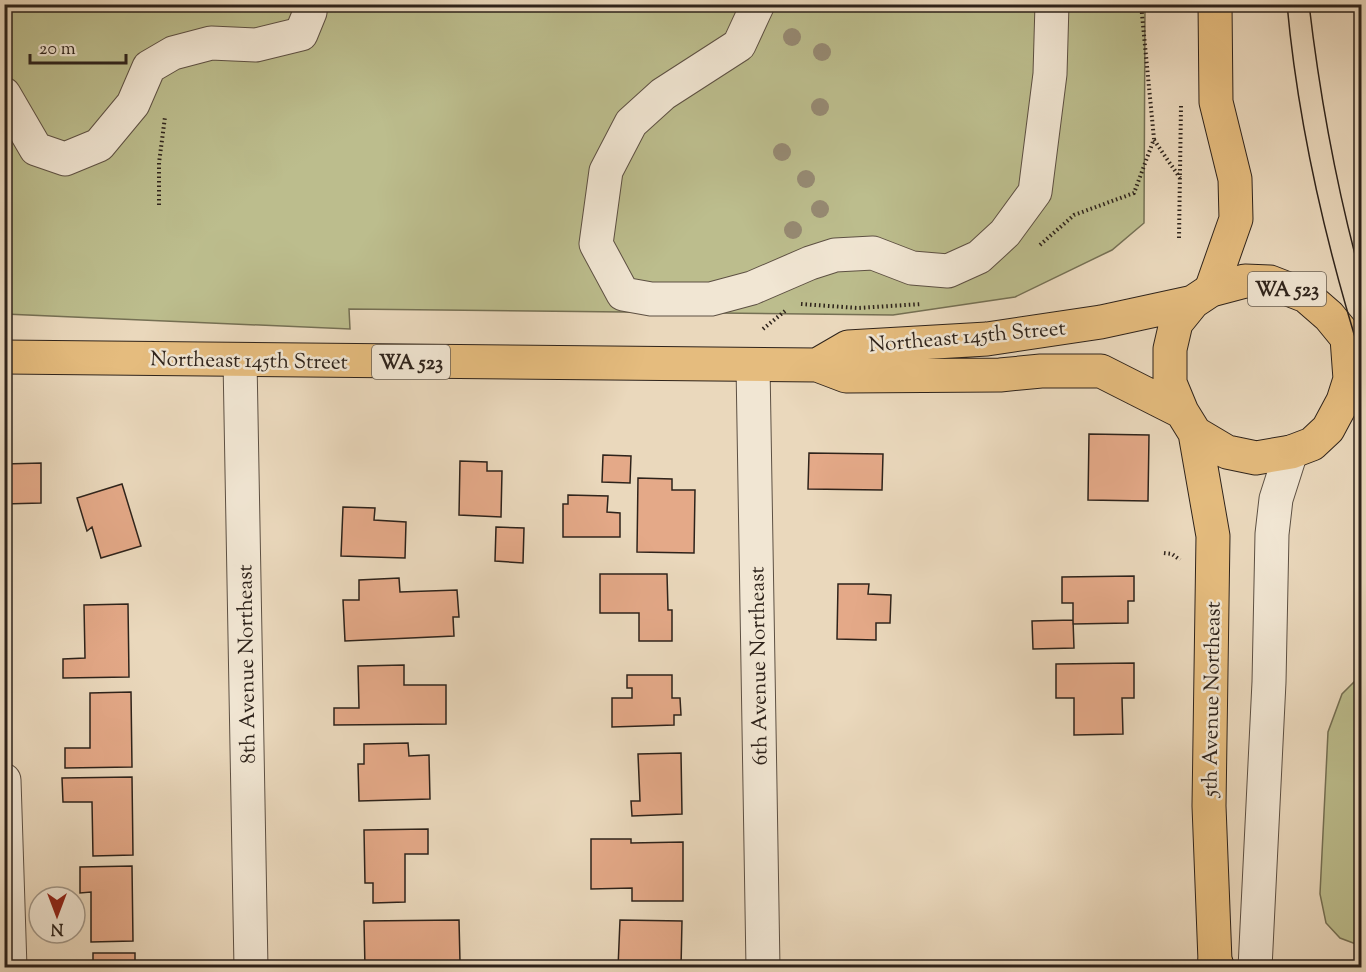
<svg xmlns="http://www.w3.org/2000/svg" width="1366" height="972" font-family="'Sorts Mill Goudy',serif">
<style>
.green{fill:#bcbd8d;stroke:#757054;stroke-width:1.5}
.building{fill:#e4a988;stroke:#2e231b;stroke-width:1.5}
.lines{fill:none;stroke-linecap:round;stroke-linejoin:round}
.minor-casing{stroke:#5d5043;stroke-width:35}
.major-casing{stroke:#2e231b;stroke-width:35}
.highway-casing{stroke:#2e231b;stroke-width:35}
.path{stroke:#2e231b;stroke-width:4;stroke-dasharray:1.5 3;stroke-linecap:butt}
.minor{stroke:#f1e6d3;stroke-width:33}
.major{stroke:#e5bc7e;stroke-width:33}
.highway{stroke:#e5bc7e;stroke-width:33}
.tram{stroke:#2e231b;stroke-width:1.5}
.tree{fill:#968a73}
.labels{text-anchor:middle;stroke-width:5;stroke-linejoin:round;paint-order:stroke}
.shield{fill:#f1e6d3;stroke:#685e52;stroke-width:1.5}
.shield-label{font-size:20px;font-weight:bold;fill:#2e231b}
.street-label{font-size:21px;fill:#2e231b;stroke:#f1e6d3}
</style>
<rect width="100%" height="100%" fill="#ead8bc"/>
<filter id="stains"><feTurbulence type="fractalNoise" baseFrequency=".00333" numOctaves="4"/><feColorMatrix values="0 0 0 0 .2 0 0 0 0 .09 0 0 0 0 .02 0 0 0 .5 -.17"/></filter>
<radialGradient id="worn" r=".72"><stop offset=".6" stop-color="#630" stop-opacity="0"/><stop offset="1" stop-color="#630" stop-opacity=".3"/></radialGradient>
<path class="green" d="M5,5H1145L1144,223L1112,250L1015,297L893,315L349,309L350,329L5,314Z
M1361,584V946L1340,938L1326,923L1320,894L1328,732L1342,694L1359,677Z"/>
<path class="building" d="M1089,434L1149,435L1148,501L1088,500Z
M809,453L883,454L882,490L808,489Z
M603,455L631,456L630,483L602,482Z
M460,461L487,462V471H502L501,517L459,515Z
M41,463V503L4,504V464Z
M638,478L672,479V490H695L694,553L637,552Z
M122,484L141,546L101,558L92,527L87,531L77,498Z
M568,495L608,496L607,512L620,513V537H563V504H568Z
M343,507L375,508L374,520L406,522L405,558L341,556Z
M496,527L524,528L523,563L495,561Z
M600,574H667L668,610H672V641H639V613H600Z
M1134,576V601H1128V623L1073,624V603H1062V577Z
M399,578L400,592L457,590L459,617H453L454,636L345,641L343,600H359V580Z
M838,584H869L868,594L891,595L890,623H876V640L837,639Z
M128,604L129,677L63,678V659L85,658L84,605Z
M1073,620L1074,648L1033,649L1032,621Z
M1134,663V698H1122L1123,734L1074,735V698H1056V664Z
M404,665V685H446V724L334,725V708H359L358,666Z
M627,675H672V698H680L681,715H674V725L612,727V698H632V688H627Z
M131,692L132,767L65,768V748H90V693Z
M408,743L409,756L429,755L430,799L359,801L358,764H364V744Z
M681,753L682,814L632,816L631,801H640L638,754Z
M132,777L133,855L93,856L92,802H63L62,778Z
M428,829V854H405V902L373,903V883H365L364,830Z
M591,839H631V843L683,842V901H632V888L591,889Z
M132,866L133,941L91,942V892L80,893V867Z
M459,920L460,962L412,963V968H365L364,921Z
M620,920L682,921L681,968H618Z
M93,953H135V968H93Z"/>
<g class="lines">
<g class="minor-casing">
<path id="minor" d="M758,4L739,45L663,94L631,123L606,171L596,244L623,294L651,299H711L752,288L810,263L835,255L873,253L912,268L948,271L979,257L1005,233L1035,192L1050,74L1052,4
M4,94L36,149L65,159L99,145L133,104L149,67L173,53L211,43L256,45L301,34L310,12L311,4
M240,360L251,968
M753,365L763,968
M4,780L10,968
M1255,968L1269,682L1272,534L1276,499L1291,452"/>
</g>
<g class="major-casing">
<path id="major" d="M1245,281L1270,282L1306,296L1329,316L1347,338L1350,379L1343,401L1328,429L1312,444L1291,452L1256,458L1227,452L1195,433L1182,412L1170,383V349L1176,323L1193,302L1211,290Z
M4,357L817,365L846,376L1000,375L1041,371H1101L1182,412
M817,365L848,347L987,339L1101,322L1193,302
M1195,433L1213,536L1209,806L1215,961"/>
</g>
<g class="highway-casing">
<path id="highway" d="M1211,290L1236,219L1235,179L1216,102L1215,4
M1215,961L1218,968"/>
</g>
<path class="path" d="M1154,140L1180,178
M159,205V163L165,117
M1179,238L1181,106
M1040,245L1074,215L1134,193L1154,139L1141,4
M801,304L858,308L922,304
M763,329L785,311
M1164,553L1172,554L1180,560"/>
<use href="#minor" class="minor"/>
<use href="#major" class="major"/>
<use href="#highway" class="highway"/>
<path class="tram" d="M1287,4C1298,125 1326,245 1362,360
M1309,4C1320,98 1337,190 1362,281"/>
</g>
<g class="tree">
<circle cx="792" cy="37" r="9"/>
<circle cx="822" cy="52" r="9"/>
<circle cx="820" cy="107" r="9"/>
<circle cx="782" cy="152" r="9"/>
<circle cx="806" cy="179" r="9"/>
<circle cx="820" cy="209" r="9"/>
<circle cx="793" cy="230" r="9"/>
</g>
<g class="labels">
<g class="shield">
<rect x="1248" y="272" width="78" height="34" rx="4.5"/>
<rect x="372" y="345" width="78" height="34" rx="4.5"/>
</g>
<g class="shield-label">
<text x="1287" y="296">WA 523</text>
<text x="411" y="369">WA 523</text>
</g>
<g class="street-label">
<text transform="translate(967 336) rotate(-5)" y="7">Northeast 145th Street</text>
<text transform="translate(249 360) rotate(1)" y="7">Northeast 145th Street</text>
<text transform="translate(246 664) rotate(-91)" y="7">8th Avenue Northeast</text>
<text transform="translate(758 666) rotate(-91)" y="7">6th Avenue Northeast</text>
<text transform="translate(1211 699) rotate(-89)" y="7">5th Avenue Northeast</text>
</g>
</g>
<rect width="1366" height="972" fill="none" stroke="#ead8bc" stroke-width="24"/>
<rect x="6" y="6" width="1354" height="960" fill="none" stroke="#2e231b" stroke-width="3"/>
<rect x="12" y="12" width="1342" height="948" fill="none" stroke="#2e231b" stroke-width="1.5"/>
<g transform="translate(57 915) rotate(180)"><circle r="28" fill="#f1e6d3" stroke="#a39889" stroke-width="1.5"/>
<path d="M0-4.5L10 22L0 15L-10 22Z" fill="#8f2418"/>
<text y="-9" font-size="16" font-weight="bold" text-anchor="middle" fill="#2e231b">N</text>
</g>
<path d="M30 54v9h96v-9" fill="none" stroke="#2e231b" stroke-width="3"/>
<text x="39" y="54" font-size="18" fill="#2e231b" stroke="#f1e6d3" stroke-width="4.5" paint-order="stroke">20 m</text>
<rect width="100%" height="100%" filter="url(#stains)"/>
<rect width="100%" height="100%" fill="url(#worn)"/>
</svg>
